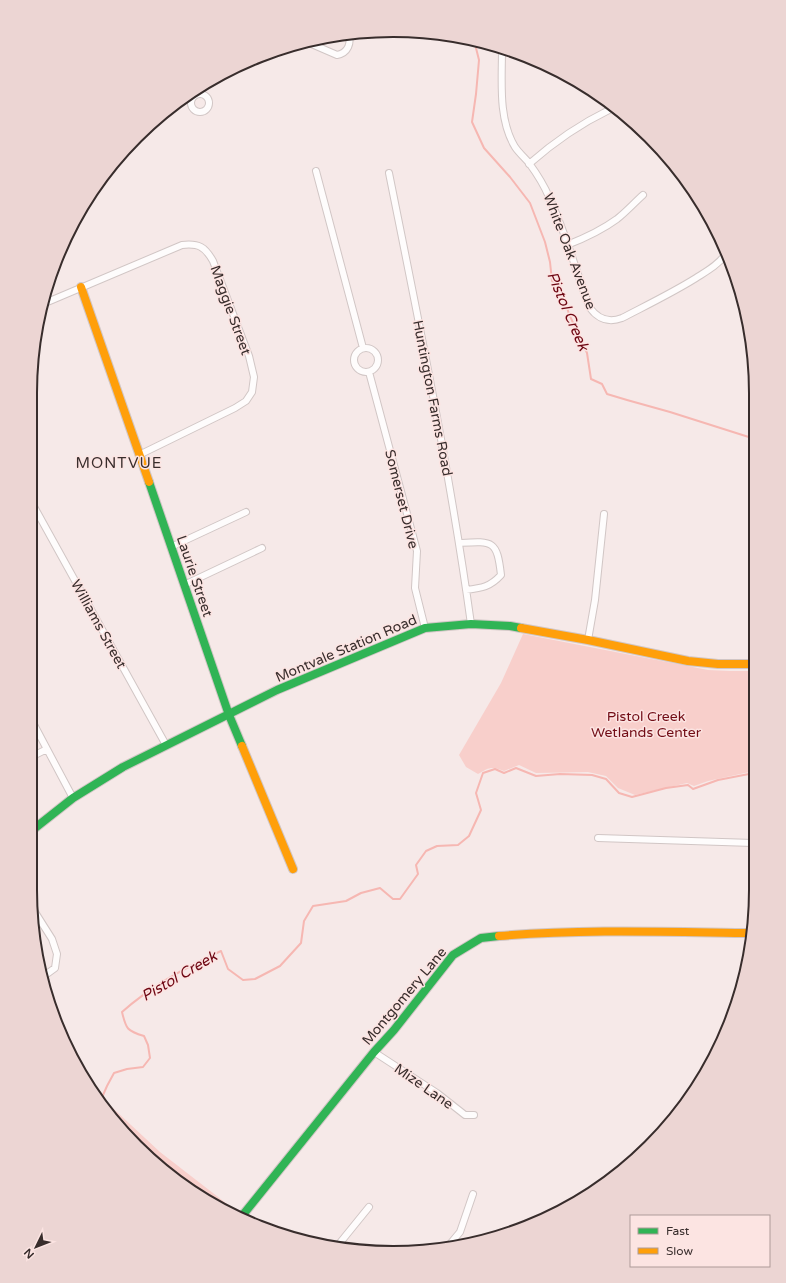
<svg xmlns="http://www.w3.org/2000/svg" width="786" height="1283" font-family="'Varela Round',sans-serif">
<style>
.green{fill:#f8cfcb}
.lines{fill:none;stroke-linecap:round;stroke-linejoin:round}
.stream{stroke:#f6b7b2;stroke-width:2}
.street-casing{stroke:#d1c6c5;stroke-width:8}
.fast-casing{stroke:#d1c6c5;stroke-width:10}
.slow-casing{stroke:#d1c6c5;stroke-width:10}
.street{stroke:#fefcfc;stroke-width:6}
.fast{stroke:#30b455;stroke-width:8}
.slow{stroke:#ff9f0a;stroke-width:8}
.labels{text-anchor:middle;stroke-width:3;stroke-linejoin:round;paint-order:stroke}
.street-label{font-size:14px;fill:#382d2c;stroke:#fce4e2}
.park-label{font-size:14px;fill:#720d16;stroke:#fce4e2}
.water-label{font-size:15px;font-style:italic;fill:#6d0511;stroke:#fce4e2}
.neighbourhood-label{font-size:15px;letter-spacing:1px;fill:#382d2c;stroke:#fce4e2}
.rim{fill:none;stroke:#382d2c;stroke-width:2}
</style>
<rect width="100%" height="100%" fill="#f6e9e8"/>
<path class="green" d="M523,634L708,670L730,671H754V771L708,781L694,786L687,783L635,795L618,788L606,776L588,772L536,773L519,765L504,771C492,766 489,767 478,774L466,767L459,755L501,683Z
M79,1062L102,1098L160,1152L240,1214L172,1178L105,1111Z"/>
<g class="lines">
<path class="stream" d="M474,40L479,60L476,94L472,122L484,148L510,177L530,203L545,242L550,262L552,281L560,286L569,314L587,353L591,379L602,384L607,394L627,400L670,412L755,439
M100,1102L107,1086L114,1073L127,1069L143,1067L150,1058L148,1045L144,1036C127,1031 126,1029 122,1012C151,986 186,967 221,951L228,969L243,980L255,979L280,966L301,943L304,921L313,906L346,901L361,893L380,888L393,899H400L418,874L416,865L426,851L437,846L458,845L469,836L481,810L476,793L483,773L495,769L504,773L516,768L536,776L560,774L592,775L606,779L619,793L632,797L666,788L688,785L693,789L718,780L754,773"/>
<g class="street-casing">
<path id="street" d="M307,42L337,55C348,53 352,43 348,33
M504,49H502C502,81 498,119 515,147C519,153 525,158 529,163C537,174 544,185 549,197C566,233 576,272 590,308C598,319 609,323 622,318C647,305 672,293 696,278C707,271 718,265 725,255
M191 103a9 9 0 1 1 18 0a9 9 0 1 1-18 0Z
M529,164C554,142 580,124 609,110
M316,171L363,348
M389,173C419,323 450,472 471,624
M567,245C585,238 602,230 617,219C626,212 634,203 643,195
M45,303L182,245C199,243 205,247 213,261L249,356L254,377L252,392L246,401L235,408L139,455
M354 360a12 12 0 1 1 24 0a12 12 0 1 1-24 0Z
M369,372L417,551L415,588L425,628
M32,503L166,745
M459,543C493,541 497,540 501,575C490,587 482,588 466,590
M171,547L246,512
M184,585L262,548
M588,640L595,600L604,514
M31,719L73,798
M31,757L47,749
M598,838L753,843
M33,909L52,939L57,954L55,968L44,976
M374,1052L437,1093L465,1115H474
M339,1244L369,1207
M450,1244L460,1232L473,1194"/>
</g>
<g class="fast-casing">
<path id="fast" d="M149,482L229,715L242,746
M30,832L73,798L123,767L277,690L425,628L471,624L510,626L521,628
M242,1216L374,1052L394,1030L453,955L481,938L499,936"/>
</g>
<g class="slow-casing">
<path id="slow" d="M81,287L149,482
M521,628L588,640L688,661L718,664H754
M242,746L293,869
M499,936C583,929 668,932 753,933"/>
</g>
<use href="#street" class="street"/>
<use href="#fast" class="fast"/>
<use href="#slow" class="slow"/>
</g>
<g class="labels">
<g class="street-label">
<text transform="translate(570 251) rotate(69)" y="5">White Oak Avenue</text>
<text transform="translate(231 310) rotate(70)" y="5">Maggie Street</text>
<text transform="translate(433 398) rotate(79)" y="5">Huntington Farms Road</text>
<text transform="translate(402 499) rotate(76)" y="5">Somerset Drive</text>
<text transform="translate(195 576) rotate(71)" y="5">Laurie Street</text>
<text transform="translate(99 624) rotate(61)" y="5">Williams Street</text>
<text transform="translate(346 648) rotate(-23)" y="5">Montvale Station Road</text>
<text transform="translate(404 996) rotate(-50)" y="5">Montgomery Lane</text>
<text transform="translate(424 1086) rotate(35)" y="5">Mize Lane</text>
</g>
<g class="park-label">
<text x="646" y="721">Pistol Creek<tspan x="646" dy="16">Wetlands Center</tspan></text>
</g>
<g class="water-label">
<text transform="translate(568 311) rotate(67)" y="5">Pistol Creek</text>
<text transform="translate(179 976) rotate(-30)" y="5">Pistol Creek</text>
</g>
<g class="neighbourhood-label">
<text x="119" y="468">MONTVUE</text>
</g>
</g>
<path d="M0 0H786V1283H0ZM393 37H393A356 356 0 0 1 749 393V890A356 356 0 0 1 393 1246H393A356 356 0 0 1 37 890V393A356 356 0 0 1 393 37Z" fill="#ecd5d3" fill-rule="evenodd"/>
<path class="rim" d="M393 37H393A356 356 0 0 1 749 393V890A356 356 0 0 1 393 1246H393A356 356 0 0 1 37 890V393A356 356 0 0 1 393 37Z"/>
<rect x="630" y="1215" width="140" height="52" fill="#fce4e2" stroke="#ae9b99"/>
<rect x="638" y="1228" width="20" height="6" fill="#30b455" stroke="#ae9b99"/>
<text x="666" y="1235" font-size="12" fill="#382d2c">Fast</text>
<rect x="638" y="1248" width="20" height="6" fill="#ff9f0a" stroke="#ae9b99"/>
<text x="666" y="1255" font-size="12" fill="#382d2c">Slow</text>
<g transform="translate(36 1247) rotate(227)" stroke="#fce4e2" stroke-width="3" paint-order="stroke">
<path d="M0-3L7 15L0 10L-7 15Z" fill="#382d2c"/>
<text y="-6" font-size="11" font-weight="bold" text-anchor="middle" fill="#382d2c">N</text>
</g>
</svg>
